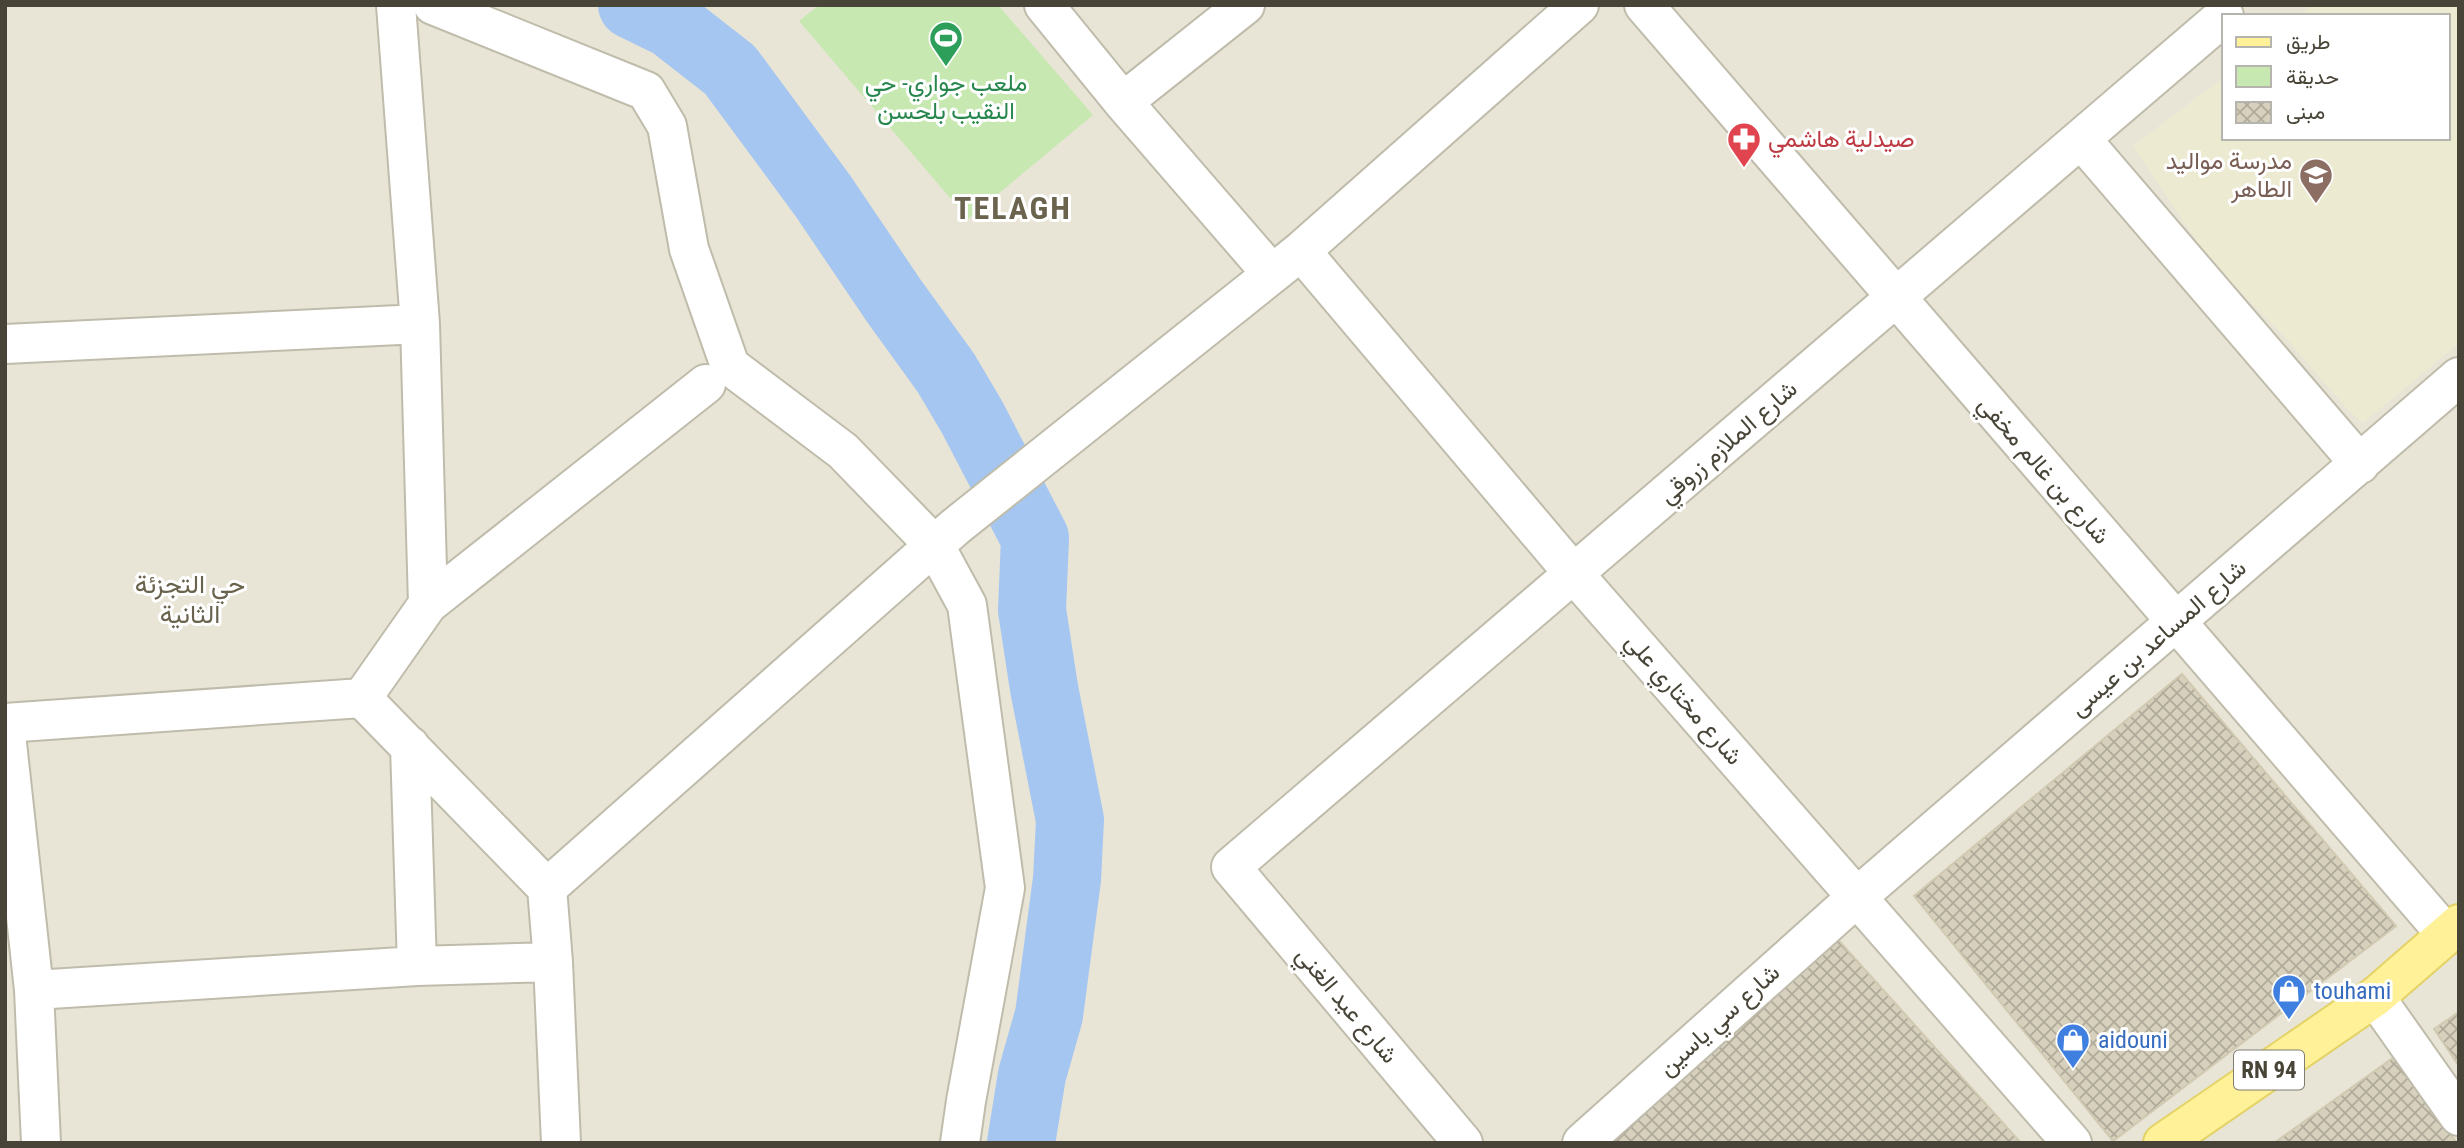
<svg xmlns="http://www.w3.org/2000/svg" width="2464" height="1148" font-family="'Roboto Condensed',Vazirmatn,sans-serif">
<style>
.residential{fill:#e8e5d6;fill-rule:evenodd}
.education{fill:#edead2}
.green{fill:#c7e8b1}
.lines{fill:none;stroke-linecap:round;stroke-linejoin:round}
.river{stroke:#a5c6f1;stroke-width:68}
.building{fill:url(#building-cross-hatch);stroke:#d1c9b1;stroke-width:2}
.minor-casing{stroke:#c0bcab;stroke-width:42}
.primary-casing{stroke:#e4d266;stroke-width:42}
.minor{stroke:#fff;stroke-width:38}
.primary{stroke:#fef197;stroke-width:38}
.labels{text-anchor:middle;stroke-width:6;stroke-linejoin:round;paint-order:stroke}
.shield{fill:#fff;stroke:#7f7c73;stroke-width:2}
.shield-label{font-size:23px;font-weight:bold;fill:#484437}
.leisure-label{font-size:24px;fill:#27864d;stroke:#fff}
.health-label{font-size:24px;fill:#be3a42;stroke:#fff;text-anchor:start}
.education-label{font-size:24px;fill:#785e54;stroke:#fff;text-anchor:end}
.street-label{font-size:24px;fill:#484437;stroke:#fff}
.shop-label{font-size:24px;fill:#366cbe;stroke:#fff;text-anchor:start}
.neighbourhood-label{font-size:26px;fill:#6a634e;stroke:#fff}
.district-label{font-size:32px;font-weight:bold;letter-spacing:2px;fill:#6a634e;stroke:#fff}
</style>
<defs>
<pattern id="building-cross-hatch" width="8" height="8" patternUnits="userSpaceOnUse" patternTransform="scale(1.75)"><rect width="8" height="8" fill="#d6d0bd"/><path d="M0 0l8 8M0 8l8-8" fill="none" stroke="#b0aa9a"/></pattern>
</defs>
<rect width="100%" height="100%" fill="#f4f2e8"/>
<path class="residential" d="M5,5H2459V1143H5ZM2224,16H2448V138H2224Z"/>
<path class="education" d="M2311,5H2459V343L2363,423L2348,410L2286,338L2212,264L2133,146L2224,77V138H2448V16H2299Z"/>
<path class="green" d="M819,5H998L1093,115L968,219L799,21Z"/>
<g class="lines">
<path class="river" d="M632,5L671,24L730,70L823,196L894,301L946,373L972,417L1035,538L1032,610L1044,688L1070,820L1067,879L1049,1015L1032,1075L1021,1143"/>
</g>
<path class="building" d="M2182,674L2396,926L2113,1141L1914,896Z
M1832,933L2021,1143H1588Z
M2459,1012V1066L2434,1029Z
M2397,1055L2457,1143H2274Z"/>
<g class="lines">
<g class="minor-casing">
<path id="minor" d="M396,5L420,324L428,604
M433,5L646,91L667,126L689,249L730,366L843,451L935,546L967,605L1005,888L966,1101L960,1143
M1044,5L1123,102L1272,274
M1644,5L2446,934
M1123,102L1245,5
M2081,139L2360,464
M1301,251L1574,574L2072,1143
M5,344L420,324
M362,698L547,888
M5,723L362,698L428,604L706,384
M5,725L34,990L41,1143
M410,746L417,966
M34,990L417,966L553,962
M2375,997L2459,1116
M561,1143L553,962L547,888L955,527L1301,251L1579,5
M1463,1143L1231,867L2224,16
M1582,1143L1857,897L2459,377"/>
</g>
<g class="primary-casing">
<path id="primary" d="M2163,1143L2375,997L2459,924"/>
</g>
<use href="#minor" class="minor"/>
<use href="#primary" class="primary"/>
</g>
<defs>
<g id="stadium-pin" transform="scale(1.75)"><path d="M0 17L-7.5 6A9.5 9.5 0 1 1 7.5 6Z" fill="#2e9e5b" stroke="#fff"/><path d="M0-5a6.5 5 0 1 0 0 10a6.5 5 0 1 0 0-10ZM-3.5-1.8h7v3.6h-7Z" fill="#fff"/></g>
<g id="pharmacy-pin" transform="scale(1.75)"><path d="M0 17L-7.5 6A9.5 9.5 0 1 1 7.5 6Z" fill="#e0444e" stroke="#fff"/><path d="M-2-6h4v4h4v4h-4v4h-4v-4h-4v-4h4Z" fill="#fff"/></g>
<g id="school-pin" transform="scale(1.75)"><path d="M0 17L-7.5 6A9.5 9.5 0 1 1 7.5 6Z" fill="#8d6e63" stroke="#fff"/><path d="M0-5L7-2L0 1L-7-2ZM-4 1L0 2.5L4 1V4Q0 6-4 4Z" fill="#fff"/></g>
<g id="shop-pin" transform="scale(1.75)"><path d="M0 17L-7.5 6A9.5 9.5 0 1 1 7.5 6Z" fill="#3f7fe0" stroke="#fff"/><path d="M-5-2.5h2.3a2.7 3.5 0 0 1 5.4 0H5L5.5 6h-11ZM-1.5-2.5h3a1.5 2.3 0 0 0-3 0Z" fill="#fff"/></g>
</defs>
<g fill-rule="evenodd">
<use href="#stadium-pin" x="946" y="38"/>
<use href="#pharmacy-pin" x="1744" y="139"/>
<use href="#school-pin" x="2316" y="175"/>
<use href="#shop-pin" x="2289" y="991"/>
<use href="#shop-pin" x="2073" y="1040"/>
</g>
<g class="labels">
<rect class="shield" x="2234" y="1050.5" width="70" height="39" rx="5"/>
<g class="shield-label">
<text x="2269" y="1078">RN 94</text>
</g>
<g class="leisure-label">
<text x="946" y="91">ملعب جواري- حي<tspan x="946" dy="28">النقيب بلحسن</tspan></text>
</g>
<g class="health-label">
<text x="1768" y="147">صيدلية هاشمي</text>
</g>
<g class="education-label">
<text x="2292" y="169">مدرسة مواليد<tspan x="2292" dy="28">الطاهر</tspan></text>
</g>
<g class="street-label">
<text transform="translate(1728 442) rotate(-41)" y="8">شارع الملازم زروقي</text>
<text transform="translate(2044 470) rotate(49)" y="8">شارع بن غالم مخفي</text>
<text transform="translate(2158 638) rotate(-41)" y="8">شارع المساعد بن عيسى</text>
<text transform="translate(1684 699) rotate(49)" y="8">شارع مختاري علي</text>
<text transform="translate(1347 1005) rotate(50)" y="8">شارع عيد الغني</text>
<text transform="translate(1719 1020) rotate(-42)" y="8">شارع سي ياسين</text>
</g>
<g class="shop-label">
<text x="2314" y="999">touhami</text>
<text x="2098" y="1048">aidouni</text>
</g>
<g class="neighbourhood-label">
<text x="190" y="593">حي التجزئة<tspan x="190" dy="30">الثانية</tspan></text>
</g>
<g class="district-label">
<text x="1013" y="219">TELAGH</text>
</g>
</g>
<rect width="2464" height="1148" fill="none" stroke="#484437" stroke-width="14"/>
<rect x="2222" y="14" width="228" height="126" fill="#ffffff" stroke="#b6b4af" stroke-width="2"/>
<rect x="2236" y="37" width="35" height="10" fill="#fef197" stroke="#b6b4af" stroke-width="2"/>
<text x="2286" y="49" font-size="21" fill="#484437">طريق</text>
<rect x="2236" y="66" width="35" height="21" fill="#c7e8b1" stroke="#b6b4af" stroke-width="2"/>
<text x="2286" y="84" font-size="21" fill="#484437">حديقة</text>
<rect x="2236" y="102" width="35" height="21" fill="url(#building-cross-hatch)" stroke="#b6b4af" stroke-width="2"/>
<text x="2286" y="119" font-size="21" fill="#484437">مبنى</text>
</svg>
